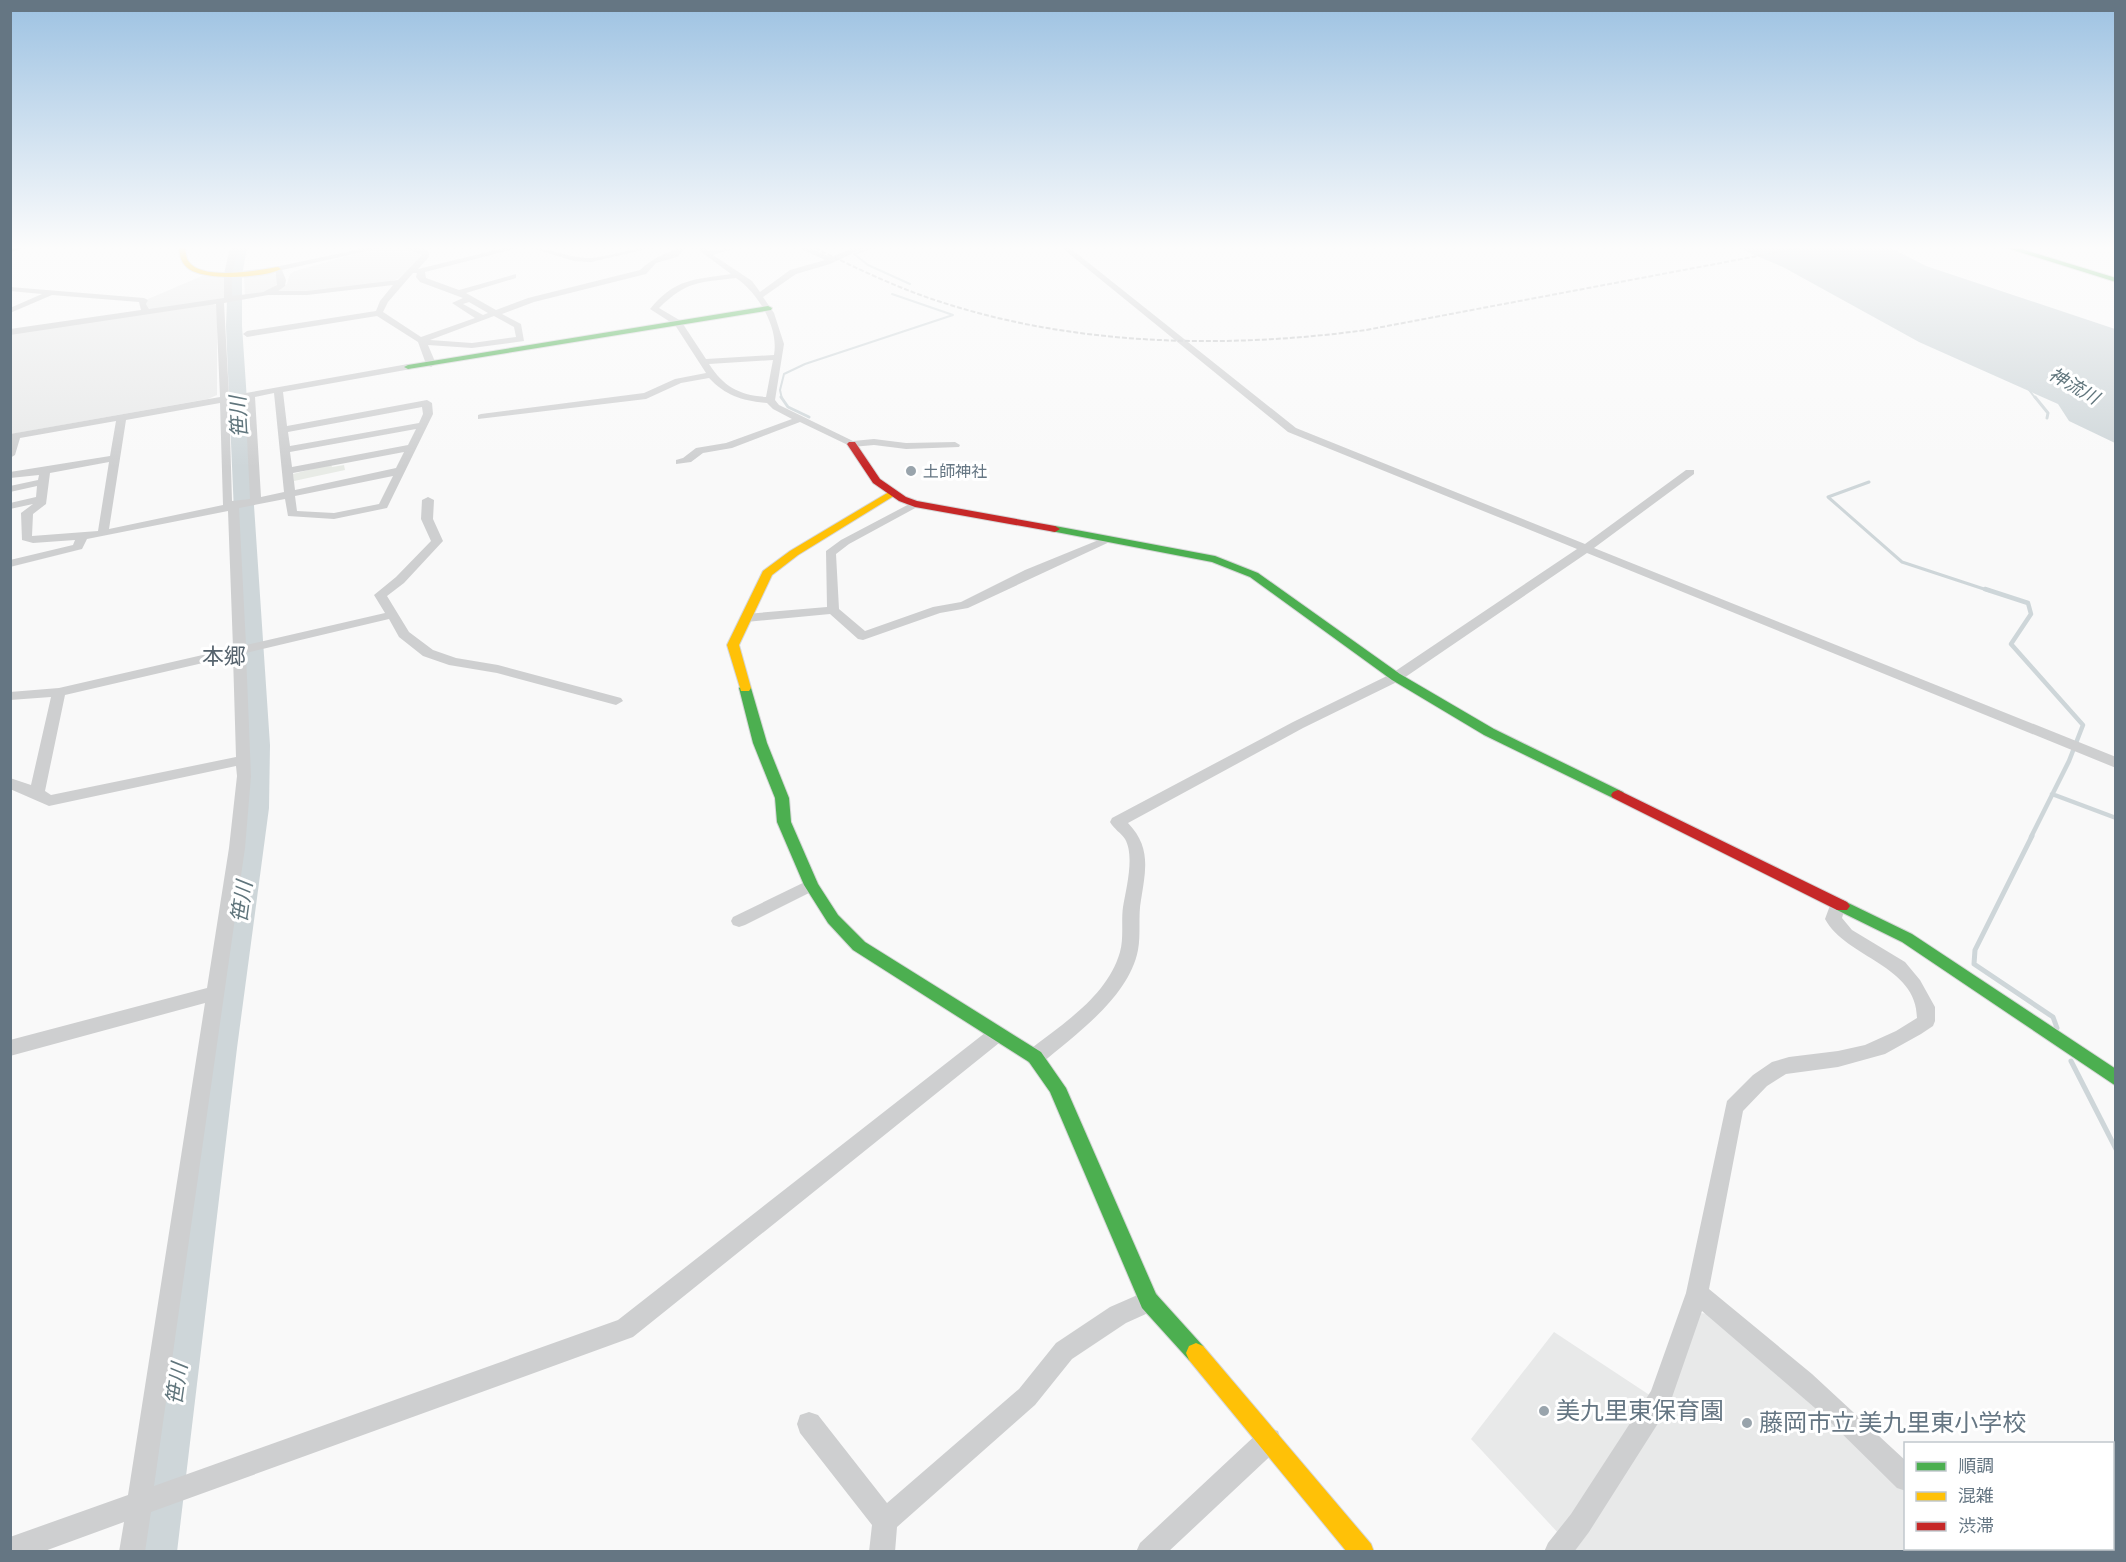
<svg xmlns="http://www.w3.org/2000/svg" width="2126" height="1562" font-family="'Asap Condensed','Noto Sans JP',sans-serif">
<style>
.built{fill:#e8e9e9}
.green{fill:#e8ebe6}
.water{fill:#ced6d9}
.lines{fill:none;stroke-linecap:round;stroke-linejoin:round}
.stream-far3{stroke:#ced6d9;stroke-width:2}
.stream-far2{stroke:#ced6d9;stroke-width:3}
.stream-far1{stroke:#ced6d9;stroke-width:4.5}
.stream{stroke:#ced6d9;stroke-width:5}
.river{fill:#ced6d9;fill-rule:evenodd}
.fast-casing{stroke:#d5d6d7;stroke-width:2}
.slow-casing{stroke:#d5d6d7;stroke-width:2}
.jam-casing{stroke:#d5d6d7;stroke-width:2}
.street{fill:#cecfd0;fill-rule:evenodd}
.fast{fill:#4caf50;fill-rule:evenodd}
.slow{fill:#ffc107;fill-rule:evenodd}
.jam{fill:#c62828;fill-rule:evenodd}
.rail{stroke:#c3c5c6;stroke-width:2;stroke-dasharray:5 2;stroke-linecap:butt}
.poi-dot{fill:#99a4ac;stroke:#fff;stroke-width:2}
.labels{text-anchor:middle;stroke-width:6;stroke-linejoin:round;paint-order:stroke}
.far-poi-label{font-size:16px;fill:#657683;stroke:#fff;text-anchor:start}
.far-water-label{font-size:18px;font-style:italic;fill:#60757c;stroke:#fff}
.water-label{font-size:21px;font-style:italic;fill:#60757c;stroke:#fff}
.quarter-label{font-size:22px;fill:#57646e;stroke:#fff}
.near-poi-label{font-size:24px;fill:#657683;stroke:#fff;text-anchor:start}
</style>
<rect width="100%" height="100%" fill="#f9f9f9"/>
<path class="built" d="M386,248L415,250L422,257L398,279L384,283L309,292L275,291L287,284L290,274L295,271L359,253Z
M274,273L280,280L273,289L245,297L244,276Z
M202,276H225V299L150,310L146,304L148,299Z
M212,304L217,305V395L208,399L11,434V334Z
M1700,1313L1710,1314L1860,1443L1905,1491L1906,1548L1959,1549L1962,1552H1573Z
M1554,1332L1651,1396L1560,1535L1471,1439Z"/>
<path class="green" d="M331,464L332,467L344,465L345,470L294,481L293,474Z"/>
<path class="water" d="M1738,248H1891L1926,266L2115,329V443L2069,421L2058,404L1919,342L1783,267Z"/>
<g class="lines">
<path class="stream-far3" d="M871,248L854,254L868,265L910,284
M2026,386L2036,399
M782,399L780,390L784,374L805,364L953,315L892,294"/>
<path class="stream-far2" d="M781,397L788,407L809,417
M2035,397L2048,413L2047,418
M1869,482L1828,497L1902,562L1990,591"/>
<path class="stream-far1" d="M1985,589L2028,603L2031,614L2011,644L2083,725L2069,761L2031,837
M2052,794L2116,818"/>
<path class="stream" d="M2032,836L1975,950L1974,964L2053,1017L2057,1028
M2071,1061L2116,1149"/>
<path class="river" d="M233,248H247L242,275V326L270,745L269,808L237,1048L177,1552H131L203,1048L241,808L244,745L226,326L228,275Z"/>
<g class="fast-casing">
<path id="fast" d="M10,248H22L10,252Z
M2007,248H2018L2116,278V282Z
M768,306L772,308L771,310L408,369L404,367L408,365Z
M1055,526L1215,556L1258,573L1400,674L1494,729L1623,792L1625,795L1623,798H1613L1484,735L1392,680L1250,577L1212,562L1051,531L1050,529Z
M745,684L751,688L767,743L789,798L791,822L818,884L838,915L865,942L1041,1052L1066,1088L1156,1294L1203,1346L1206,1353L1203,1360L1196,1363L1189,1360L1142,1308L1050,1092L1029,1062L853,950L828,923L804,885L777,822L775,798L753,743L739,688Z
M1842,900L1912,934L2116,1069V1086L1902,942L1837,910L1834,906L1837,902Z"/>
</g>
<g class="slow-casing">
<path id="slow" d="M179,248H185C186,253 186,258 189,262C203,281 258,270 278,267L281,269C264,278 206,281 189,269C181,263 180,257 179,248Z
M889,492L894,495L892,497L798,555L772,575L739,645L751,688L749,691H741L727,645L763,571L790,551Z
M1196,1343L1203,1346L1371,1544L1374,1552H1347L1189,1360L1186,1353L1189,1346Z"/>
</g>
<g class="jam-casing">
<path id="jam" d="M849,442H855L880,479L906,497L917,501L1055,526L1060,529L1055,532L915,507L899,501L873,483L847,444Z
M1618,790L1847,902L1850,906L1847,910H1837L1613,798L1611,795L1613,792Z"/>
</g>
<path class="street" d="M230,248H238L232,274V296L263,292L277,285L275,267L366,248H381L282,270L286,280L285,286L278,291H307L398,280L422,255L404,248H422L429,252V257L418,269L504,248H518L425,272L426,278L459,290L516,274V278L466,293L496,310L528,298L640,270C650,260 672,248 686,248L677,257L656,263L646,274L534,302L502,314L521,324L524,341L472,348L428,345L436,364L431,367L426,364L418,342L377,316L247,337L243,334L247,331L376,311L380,301L393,285L307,295H268L224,303L229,396L408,364L411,365V369L283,392L287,426L427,400L432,403L433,414L387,508L334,519L288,516L285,499L239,508L246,645L385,613L374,595L396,577L431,541L421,519L422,500L428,497L434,500L433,519L443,541L404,583L387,596L409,632L433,650L456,658L498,665L621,698L623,701L616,705L497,673L449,665L423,656L399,637L389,619L246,653L251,776L245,848L154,1486L618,1320L990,1029L997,1026L1004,1029L1006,1034L1004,1039L633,1337L151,1512L145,1552H119L124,1522L42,1552H10V1537L128,1495L205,1003L10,1056V1040L207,988L229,848L237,776L236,766L49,806L10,789V778L31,785L51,697L10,700V692L59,688L233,648L228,511L87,539L82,549L10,567V560L73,545L75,540L33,543L22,540L21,513L33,504L10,509V503L36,497L37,486L10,492V486L38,480L39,475L10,478V472L110,456L116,421L20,438L15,455L10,458V434L220,397L216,304L10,335V329L141,310L139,302L52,295L10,313V308L42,294L10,291V287L144,298L148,300L146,304L149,309L224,298V274ZM413,273H417L416,277L420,282L463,298L452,303L475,318L421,337L383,312L388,302ZM469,302L488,313L483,315L463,304ZM494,316L514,327L516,337L472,343L430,340ZM274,393L284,492L261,497L255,397ZM245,398L250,499L232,501L229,401ZM220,403L223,505L109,529L126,420ZM422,407L423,414L419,423L290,446L288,432ZM416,429L408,445L292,467L290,452ZM404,452L396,468L295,490L293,473ZM109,462L98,531L32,536L33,514L46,504L50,473ZM393,476L379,504L334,513L297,511L295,496ZM233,656L236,757L51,795L45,791L65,695Z
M532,248C552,248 571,259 591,258C612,256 631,248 651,248L591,262L574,261Z
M696,248H704L708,251L736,248L713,255L752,281L760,292L790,270L825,260L799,248H809L831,257L854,248H864L830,264L796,274L763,297L774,313L784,344L775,400L779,405L853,441L874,439L906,443L955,442L960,445L959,447L906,449L874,445L852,447L800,422L732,448L703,453L691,462L676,464V460L683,458L696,448L726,443L792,419L773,409L767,403C743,401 726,396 709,378L681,383L646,399L478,419V415L481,414L644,393L675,379L706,373L675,325L650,309C676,278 693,280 731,274ZM736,278C758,293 779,327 774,355L706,359L681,321L659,308C688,280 698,283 736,278ZM773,360L766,397C739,395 724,387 709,364Z
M1062,248H1070L1296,428L1585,544L1686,470H1694V474L1594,548L2116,757V768L1587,553L1401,680L1303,728L1128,823C1151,847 1146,869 1141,900C1138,916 1141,934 1138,950C1129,997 1076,1034 1042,1063L1035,1065L1028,1063L1026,1057L1028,1051C1062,1024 1107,997 1120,952C1124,938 1121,921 1123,907C1126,889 1135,856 1125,839C1121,833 1114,829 1110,822L1112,818L1293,722L1391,674L1577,549L1288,432Z
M915,501L919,502V506L849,544L836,554L839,609L865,631L933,607L961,602L1025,570L1106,537L1110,536L1116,539L968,608L940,613L863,640L858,639L830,614L746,622L740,618L746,614L827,607L826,551L841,540Z
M811,879L817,881L819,885L817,889L745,925L739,927L733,925L731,921L733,917Z
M1838,898L1844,900L1846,904L1842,918L1852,930L1905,962L1920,980L1935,1007V1021L1933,1026L1921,1034L1885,1054L1838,1067L1786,1074L1767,1086L1743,1111L1709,1289L1812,1374L1906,1461V1491L1897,1488L1822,1414L1702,1311L1669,1406L1589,1532L1574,1552H1544L1548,1543L1571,1514L1651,1391L1686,1293L1727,1101L1753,1075L1772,1062L1789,1057L1838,1051L1865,1045L1896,1031L1917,1018C1917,965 1846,958 1825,919L1832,900Z
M1149,1290L1157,1293L1160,1301L1157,1309L1126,1323L1072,1359L1035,1405L897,1527L895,1552H869L872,1525L800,1433L797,1424L800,1415L809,1412L818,1415L887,1503L1019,1389L1056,1343L1110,1307Z
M1269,1428L1278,1431L1281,1440L1278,1449L1168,1552H1136L1140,1543L1260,1431Z
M1958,1548H1986L1987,1552H1960Z"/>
<use href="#fast" class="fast"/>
<use href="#slow" class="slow"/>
<use href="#jam" class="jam"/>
<path class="rail" d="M815,248C856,268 897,288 941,302C1076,346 1226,349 1366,330L1800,248"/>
</g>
<linearGradient id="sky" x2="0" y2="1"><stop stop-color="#9dc2e2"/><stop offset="0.53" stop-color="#fcfcfc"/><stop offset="1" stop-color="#fcfcfc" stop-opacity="0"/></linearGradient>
<rect width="2126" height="467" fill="url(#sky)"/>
<g class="poi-dot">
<circle cx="911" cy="471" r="6"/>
<circle cx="1544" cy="1411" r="6"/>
<circle cx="1747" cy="1423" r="6"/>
</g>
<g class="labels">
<g class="far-poi-label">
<text x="923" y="477">土師神社</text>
</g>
<g class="far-water-label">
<text transform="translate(2074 386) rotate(30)" y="6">神流川</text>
</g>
<g class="water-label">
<text transform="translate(239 417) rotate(-93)" y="7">笹川</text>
<text transform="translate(242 902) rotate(-82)" y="7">笹川</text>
<text transform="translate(177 1384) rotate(-82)" y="7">笹川</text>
</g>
<g class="quarter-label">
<text x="224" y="664">本郷</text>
</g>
<g class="near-poi-label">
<text x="1556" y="1419">美九里東保育園</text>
<text x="1759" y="1431">藤岡市立 美九里東小学校</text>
</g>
</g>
<rect width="2126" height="1562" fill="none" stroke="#657683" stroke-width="24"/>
<rect x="1904" y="1442" width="210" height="108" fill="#ffffff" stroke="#c1c8cd" stroke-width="1.5"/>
<rect x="1916" y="1462" width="30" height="9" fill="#4caf50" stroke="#c1c8cd" stroke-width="1.5"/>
<text x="1958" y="1472" font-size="18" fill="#657683">順調</text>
<rect x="1916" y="1492" width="30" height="9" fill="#ffc107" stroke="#c1c8cd" stroke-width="1.5"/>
<text x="1958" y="1502" font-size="18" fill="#657683">混雑</text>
<rect x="1916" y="1522" width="30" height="9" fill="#c62828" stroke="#c1c8cd" stroke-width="1.5"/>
<text x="1958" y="1532" font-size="18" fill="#657683">渋滞</text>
</svg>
